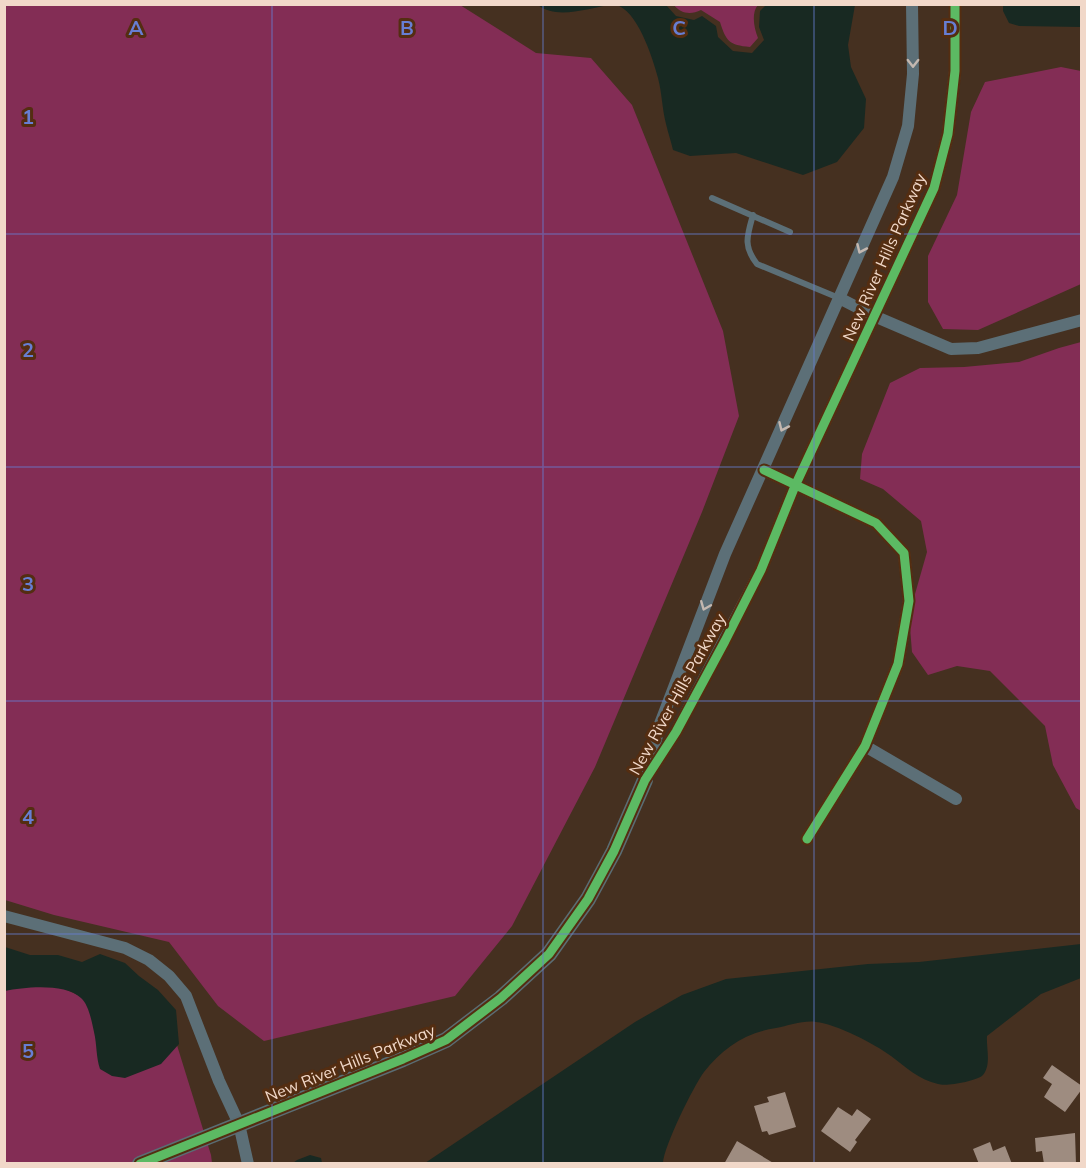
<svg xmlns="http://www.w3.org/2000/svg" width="1086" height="1168" font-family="Mulish,sans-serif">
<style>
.green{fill:#832d55}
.water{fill:#182922}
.building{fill:#9e8c80}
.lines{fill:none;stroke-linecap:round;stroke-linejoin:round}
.lane{stroke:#5c6f77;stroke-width:6}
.street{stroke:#5c6f77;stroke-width:12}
.secondary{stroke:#5a6d74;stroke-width:16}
.cycleway-casing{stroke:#542d11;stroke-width:13}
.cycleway{stroke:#5cba63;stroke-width:9}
.oneway{stroke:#c4b8b0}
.grid{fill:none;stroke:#677ed3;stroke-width:1.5;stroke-opacity:0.55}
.labels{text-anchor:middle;stroke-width:6;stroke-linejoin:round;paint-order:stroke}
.street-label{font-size:16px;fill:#f1d8c9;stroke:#542d11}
.grid-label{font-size:20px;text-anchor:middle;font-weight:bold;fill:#677ed3;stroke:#542d11;stroke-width:6;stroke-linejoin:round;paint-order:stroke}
</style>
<rect width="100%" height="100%" fill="#453020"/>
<path class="green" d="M5,4L460,5L536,53L591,58L632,105L723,331L739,416L702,512L595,767L512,926L455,996L264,1041L218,1006L169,942L54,915L5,900Z
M674,5H758C751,13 754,28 758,38L750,47C729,45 726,41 720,22L701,10C691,15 681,14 674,5Z
M1061,67L1081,71V284L978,330L943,329L928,302V256L957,195L971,112L985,82Z
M1081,342V811L1076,808L1053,765L1045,726L990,671L957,666L928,675L912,652L909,615L927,552L921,521L883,489L860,479L862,454L890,383L920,368L964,367L1019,362L1059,348Z
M42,978L176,1042L211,1155L212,1163H5L4,982Z"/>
<path class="water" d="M538,5H610C588,8 557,20 538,5Z
M615,5H666L676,16L694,20L702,16L716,26L718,37L733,51L752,53L764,40L759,27L760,11L766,5H855L848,45L851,67L866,99L864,128L837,162L803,175L736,153L690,156L673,150C671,141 668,133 666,124C662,109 662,93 658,78C653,59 637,8 615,5Z
M1003,5H1081V27L1019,26L1009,23L1003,11Z
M1081,944V978L1041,994L987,1036C986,1048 992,1066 982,1076C975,1081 946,1087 938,1084C919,1080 906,1067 891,1056C875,1044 836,1024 816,1022C804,1020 788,1026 776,1028C745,1033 723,1048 704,1072C693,1087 664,1146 663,1163H425L635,1022L682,995L726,979L868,964L919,962Z
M5,947L30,955H58L82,962L100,954L125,963L139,976L158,990L176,1010L179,1044L161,1064L125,1078L112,1076L100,1069C96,1057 97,1045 94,1032C92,1023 89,1005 81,998C65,983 25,987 5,991Z
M310,1155L321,1158L322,1163H293L297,1160Z"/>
<path class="building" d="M1052,1065L1082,1086V1089L1065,1112L1044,1097L1052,1084L1043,1078Z
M785,1092L796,1127L769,1135L767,1131L762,1132L754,1106L769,1102L767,1097Z
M838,1107L852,1116L857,1109L871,1119L855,1140L857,1142L850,1152L821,1131Z
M1075,1133L1076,1164H1044L1042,1151L1036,1152L1035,1138Z
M737,1141L775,1164H724Z
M990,1142L993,1151L1005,1146L1012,1164H979L973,1149Z"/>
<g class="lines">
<path class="lane" d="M712,198L790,232
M753,215C747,236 743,246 757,264L839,298"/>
<path class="street" d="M839,298L874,316L951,349L978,348L1082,320
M764,470L876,523L904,553L909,601L898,664L865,746L807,839
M865,746L956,799
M648,771L660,724L725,554L893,177L908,126L913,74L912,4
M645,780L676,732L761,570L795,486L934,188L948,134L955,71V4
M4,916L125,948L149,960L169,976L186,996L219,1081L239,1124L248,1164"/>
<path class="secondary" d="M140,1164L403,1059L446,1040L501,998L549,954L588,899L614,851L645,780"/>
<g class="cycleway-casing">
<path id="cycleway" d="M764,470L876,523L904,553L909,601L898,664L865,746L807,839
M140,1164L403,1059L446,1040L501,998L549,954L588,899L614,851L645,780L676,732L725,641L761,570L795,486L934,188L948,134L955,71V4"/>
</g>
<use href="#cycleway" class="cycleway"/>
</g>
<defs><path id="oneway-chevron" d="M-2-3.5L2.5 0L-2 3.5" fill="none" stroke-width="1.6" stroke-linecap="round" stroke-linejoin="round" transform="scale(1.5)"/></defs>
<g class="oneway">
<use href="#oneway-chevron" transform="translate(913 63) rotate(90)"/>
<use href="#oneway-chevron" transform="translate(861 249) rotate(114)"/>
<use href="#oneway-chevron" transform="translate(783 427) rotate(114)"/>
<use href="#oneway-chevron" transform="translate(705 606) rotate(112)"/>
</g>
<path class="grid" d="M272,4V1164M543,4V1164M814,4V1164M4,234H1082M4,467H1082M4,701H1082M4,934H1082"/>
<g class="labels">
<g class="street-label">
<text transform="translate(884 257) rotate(-66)" y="6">New River Hills Parkway</text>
<text transform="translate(677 694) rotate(-61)" y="6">New River Hills Parkway</text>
<text transform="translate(350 1063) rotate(-22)" y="6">New River Hills Parkway</text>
</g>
</g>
<g class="grid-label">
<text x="136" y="35">A</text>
<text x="407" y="35">B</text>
<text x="679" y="35">C</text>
<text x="950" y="35">D</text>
<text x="28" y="124">1</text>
<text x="28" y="357">2</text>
<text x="28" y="591">3</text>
<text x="28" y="824">4</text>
<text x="28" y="1058">5</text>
</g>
<rect width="1086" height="1168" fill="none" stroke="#f1d8c9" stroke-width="12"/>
</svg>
